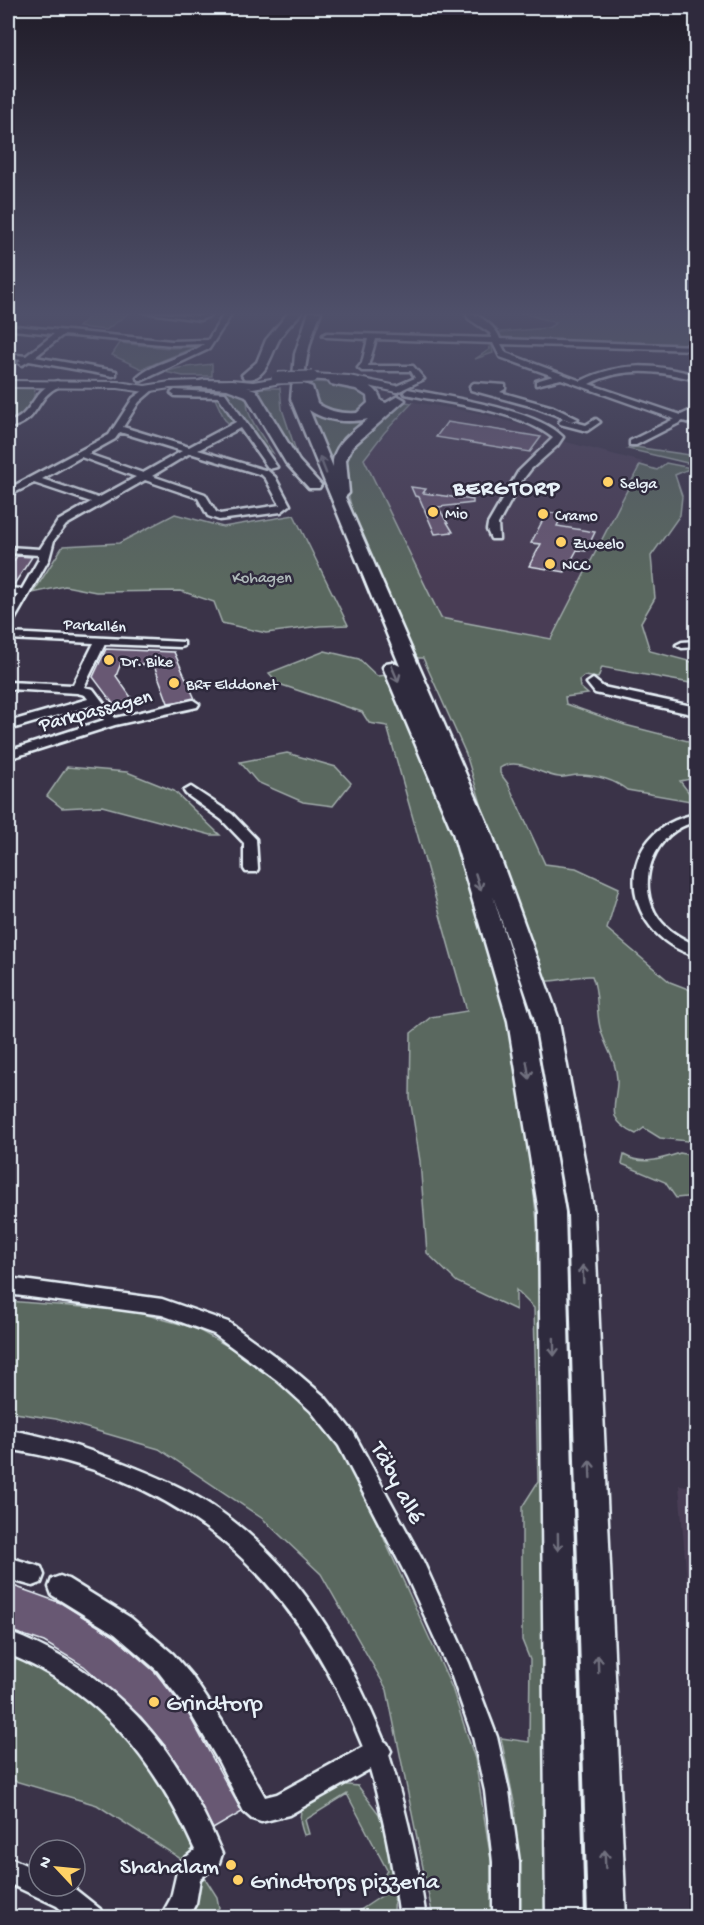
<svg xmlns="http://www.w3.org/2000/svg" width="704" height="1925" font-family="'Gochi Hand',sans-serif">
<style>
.built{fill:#483e55}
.green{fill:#5a685e;stroke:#a1acab;stroke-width:1.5}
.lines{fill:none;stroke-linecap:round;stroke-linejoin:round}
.stream{stroke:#8c9aab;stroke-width:1.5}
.building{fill:#685873;stroke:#e8f1f8;stroke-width:1.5}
.minor-casing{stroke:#e8f1f8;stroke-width:5}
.major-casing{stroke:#e8f1f8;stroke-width:4}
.highway-casing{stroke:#e8f1f8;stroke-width:5}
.minor{fill:#2f2a3d;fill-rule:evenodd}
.major{fill:#2f2a3d;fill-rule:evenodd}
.highway{fill:#2f2a3d;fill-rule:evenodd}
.major-bridge-casing{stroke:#e8f1f8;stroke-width:14;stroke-linecap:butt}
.major-bridge{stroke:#2f2a3d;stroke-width:11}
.oneway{stroke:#70707e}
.poi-dot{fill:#ffd166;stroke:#2f2a3d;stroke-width:2}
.labels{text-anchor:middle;stroke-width:5;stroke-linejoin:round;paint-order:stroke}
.far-poi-label{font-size:16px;fill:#e8f1f8;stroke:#2f2a3d;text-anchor:start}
.far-park-label{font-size:16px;fill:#afbaba;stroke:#2f2a3d}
.far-street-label{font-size:16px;fill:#e8f1f8;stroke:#2f2a3d}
.street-label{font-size:20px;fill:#e8f1f8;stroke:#2f2a3d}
.far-district-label{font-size:22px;font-weight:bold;letter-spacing:1.5px;fill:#e8f1f8;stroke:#2f2a3d}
.near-street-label{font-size:24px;fill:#e8f1f8;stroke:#2f2a3d}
.near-poi-label{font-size:24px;fill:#e8f1f8;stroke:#2f2a3d;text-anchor:start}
</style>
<rect width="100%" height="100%" fill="#3a3348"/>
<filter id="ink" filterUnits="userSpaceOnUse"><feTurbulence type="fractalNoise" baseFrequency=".0167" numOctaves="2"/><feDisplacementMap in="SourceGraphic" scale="12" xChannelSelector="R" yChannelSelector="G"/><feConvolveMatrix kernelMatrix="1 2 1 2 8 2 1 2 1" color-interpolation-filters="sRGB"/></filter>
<g filter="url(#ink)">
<path class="built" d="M413,402L479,413L539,430L546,433L547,437L643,462L551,639L441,618L364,459Z
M679,1485L696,1487V1692Z"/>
<path class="green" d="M94,312L129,313L106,330L78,327Z
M507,312H696V346L502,339L491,340L493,353L475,359L490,349L487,335L490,333L548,328L556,323L523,313Z
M120,343L169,348L195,347L142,369L112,355Z
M212,364V376H183L165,372L179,368Z
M308,382C331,382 350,383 369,396L370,401L367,408C349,414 338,413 320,409L307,385Z
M8,386L32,387L35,390C33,406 25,421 8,423Z
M209,386L239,389L248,398C243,415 265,439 273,453L250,441L225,420Z
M258,388H280L282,409L301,466L285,446Z
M305,401L328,417L379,412L352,432L335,473Z
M406,402L412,403L384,433L364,459L441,618L551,639L640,465L657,470L666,463L691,468L675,475L682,496L680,515L651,556L655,598L641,622L650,651L696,663V684L602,667L598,678L584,676L579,680L580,687L588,694L565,697L566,704L625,725L696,743V778L680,781L696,802L627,790C613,779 596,775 578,775C572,775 566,778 559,777C540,775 518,756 500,768V773L508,784L545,864L576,868L619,888L607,929L670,982L696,992V1142L660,1138L644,1128L636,1134C627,1130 619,1125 615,1116C612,1104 618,1091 617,1079C616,1060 606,1048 601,1031C595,1012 600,995 592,976C576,975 562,981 546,981L512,906L466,754L423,658H412C395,617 335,498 347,458C353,440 389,410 406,402Z
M635,447L696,456V465L628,449Z
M175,514L223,527L294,515L348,625L320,626L266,633L222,623L214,602L181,591L96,592L65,586L33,593L63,546L119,543Z
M325,651L359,659L377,676L389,675L462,855L511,1029L527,1134L538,1230L546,1373L553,1917H510L515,1807L501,1738L529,1742L530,1660L522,1640V1507L538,1482L534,1308L516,1290V1310L457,1282L427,1253L420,1161L410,1098L411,1033L431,1017L467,1011L387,726L369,723L362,712L279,684L269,673Z
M287,753L336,767L351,783L333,806L303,802L257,782L240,762Z
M67,767L127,772L174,791L220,835H211L102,806L62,808L47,796Z
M680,1153L696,1156V1196L676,1198L665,1182L622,1164L624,1155C643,1166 661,1159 680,1153Z
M8,1301L132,1311L195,1328L240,1353L302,1402L346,1455L452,1688L475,1759L491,1860L492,1917H433L387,1690L321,1574L263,1519L159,1449L56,1419L8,1412Z
M8,1650L61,1675L146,1747L148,1766L175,1801L198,1847L187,1863L97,1805L8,1779Z
M338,1784L358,1786L379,1814L395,1865L394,1917H350L386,1893L383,1878L387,1870L347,1794L305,1820L309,1834L304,1835C291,1801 313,1799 338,1784Z
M203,1875L217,1897L219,1908L205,1917L170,1918L177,1895Z"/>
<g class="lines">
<path class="stream" d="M676,312L696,315"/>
</g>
<path class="building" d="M447,422L523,434L541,437L530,452L436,437Z
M411,487L426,489L423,493L473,500V503L438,507L453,532L435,534L419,497L415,496Z
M547,512L563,514L557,526L595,532L586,551L577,550L565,572L529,566L541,544L531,543Z
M17,556L32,557L13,586H8V570Z
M106,649L174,652L195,699L168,703L154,665L121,663L116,676L133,700L114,705L93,677Z
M8,1584L61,1603L114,1636L155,1672L189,1715L242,1812L213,1829L187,1779L166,1747L141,1717L84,1666L44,1642L8,1630Z"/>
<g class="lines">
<g class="minor-casing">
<path id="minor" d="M143,312L199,316L206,314L210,316L200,320Z
M225,312H233L209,349L141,381L137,378C155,361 184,359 204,344L172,345L63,335L35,357L116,371V375L113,376L29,361L22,365L18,363L21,360L8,358V354L26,356L54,334L13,330L12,328L16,326L172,341L208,340Z
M465,312C476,312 497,327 500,339L696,346V350L501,344L506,353L581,381C621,361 654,364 696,375V380C659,371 624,366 589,384L681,415L696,408V414L690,417L696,419V425L683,421L636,445H630V441L674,419L561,379L536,385V381L553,376L500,357L493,343L376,339L368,366H413L424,379L397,392L394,391V387L415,378L411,371H362L358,368L362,363L368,339L327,337L323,335L327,333L492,338L490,333L469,319Z
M57,381L61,384L60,386C33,397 42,422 8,428V422C33,417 31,390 57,381Z
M474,383L505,385V389L500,392L553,407L578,419L571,421L534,407L471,390L470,386Z
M150,386L154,389L139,402L123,427L189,447L236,422L219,397L175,396L171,393L175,390L225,393L277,467L269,469L240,428L198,450L268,471L275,477L290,505L281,512L219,520L208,516L198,498L145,480L66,525L54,540L49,559L12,624L8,625V613L18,595L8,594V588L22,589L39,559V555L8,553V547L40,549L58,521L91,502L34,483L8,496V489L109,435L133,398ZM120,432L182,451L143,473L88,454L115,439ZM190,453L262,475L266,479L280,505L220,514L216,512L205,494L152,476ZM81,457L136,477L98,498L42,479Z
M408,389C447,397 536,409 563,437L557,446L531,469L521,482L498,524L499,539H491L487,530L488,524L518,472L553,438C516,409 450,404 405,394L404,392Z
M563,419L586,425L596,419L600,422L587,431L560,424L559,422Z
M8,633L184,642V646L180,647L105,644L84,687L93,689L115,718L193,700L199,704L197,707L115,725L8,759V751L104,720L93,705L8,730V722L88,699L85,695L77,693L8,689V682L73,685L94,643L8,639Z
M696,641V647L682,648L676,645L682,642Z
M593,679L603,687L696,707V715L595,693L587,683Z
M191,787L232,814L256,839L258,869L256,872H246L244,869V843L222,820L186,794L184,791Z
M696,814V822C655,830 633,883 659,919C668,931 682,939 696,945V956C617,934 611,830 696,814Z
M8,1278L162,1299L228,1322L291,1368L325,1397L353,1432L423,1561L469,1663L497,1737L509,1791L519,1862V1918H493V1862L485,1791L473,1737L451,1674L407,1577L339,1446L311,1411L277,1380L214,1334L162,1315L8,1294Z
M8,1430C49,1436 88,1449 126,1464C156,1476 185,1488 212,1506C297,1562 347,1650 384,1741L387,1743L391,1751L389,1755C406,1809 418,1862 426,1918H400C393,1867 384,1818 370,1769L289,1815L261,1822L252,1819L244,1812L219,1762L191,1714L157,1670L115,1634L52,1595L49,1587L52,1579L60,1576L68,1579L131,1618L173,1654L191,1675L222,1721L265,1797L277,1794L363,1747C296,1579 190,1478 8,1449Z
M8,1557L41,1567L44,1575L41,1583L33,1586L8,1579Z
M8,1632C118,1674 178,1747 222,1854L219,1863L200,1879L196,1903L188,1918H160L171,1898L179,1863L195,1850C155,1761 101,1691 8,1654Z
M8,1857L39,1871V1886H71L100,1909L104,1918H71L57,1906L8,1883Z"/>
</g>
<g class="major-casing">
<path id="major" d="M312,374L349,376L397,386L403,389L397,392L349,382L308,379V375Z
M277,378L283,381L281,383L253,388L232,386L170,388L145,392L118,388L8,387V381L118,382L145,386L170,382L232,380L253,382Z"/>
</g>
<g class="highway-casing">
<path id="highway" d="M289,312H302C294,321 286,328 280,338C271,352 267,383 244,378L242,375L257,362L266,340Z
M309,312H321C311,335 305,358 304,384L312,387L317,403C329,412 342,414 357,413L368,403L367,396L356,389L331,384L329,381L331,378L335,377C352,381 377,381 381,401L386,403L398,396L405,400L352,447L346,460L349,493L345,497L491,832L558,1017L594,1213L626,1918H588L568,1213L534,1017L493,896L532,1021L565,1212L584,1918H546L539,1212L508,1021L453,833L383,667L386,663L392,662L400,666L291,399L295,354ZM309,410C326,422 349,423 368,419C354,431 331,445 333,467Z
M205,380L229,381L256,390L299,461L321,485L319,488H309L286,463L246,396L227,389L200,387L199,384L200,381Z"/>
</g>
<use href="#minor" class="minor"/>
<use href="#major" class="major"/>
<use href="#highway" class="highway"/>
<g class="major-bridge-casing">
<path id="major-bridge" d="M277,378L312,377"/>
</g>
<use href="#major-bridge" class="major-bridge"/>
</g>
<defs><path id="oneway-shaft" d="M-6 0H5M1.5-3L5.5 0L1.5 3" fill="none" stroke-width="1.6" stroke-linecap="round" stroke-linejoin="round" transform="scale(1.5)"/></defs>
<g class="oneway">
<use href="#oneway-shaft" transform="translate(323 465) rotate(-111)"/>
<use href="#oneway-shaft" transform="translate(395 674) rotate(67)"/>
<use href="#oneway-shaft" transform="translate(478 882) rotate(73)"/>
<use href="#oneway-shaft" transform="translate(528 1070) rotate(81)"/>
<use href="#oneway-shaft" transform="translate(583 1274) rotate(-92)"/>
<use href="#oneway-shaft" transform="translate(554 1347) rotate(89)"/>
<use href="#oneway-shaft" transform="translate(590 1469) rotate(-92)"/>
<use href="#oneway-shaft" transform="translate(558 1542) rotate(89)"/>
<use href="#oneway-shaft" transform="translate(598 1664) rotate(-92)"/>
<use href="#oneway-shaft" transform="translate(605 1859) rotate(-92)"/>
</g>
</g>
<linearGradient id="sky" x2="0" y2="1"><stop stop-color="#201c28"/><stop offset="0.54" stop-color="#4f506a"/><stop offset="1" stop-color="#4f506a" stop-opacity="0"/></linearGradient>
<rect width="704" height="581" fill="url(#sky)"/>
<g class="poi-dot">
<circle cx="608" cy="482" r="6"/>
<circle cx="433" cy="512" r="6"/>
<circle cx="543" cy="514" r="6"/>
<circle cx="561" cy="542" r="6"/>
<circle cx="550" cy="564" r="6"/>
<circle cx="109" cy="660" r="6"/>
<circle cx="174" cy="683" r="6"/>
<circle cx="154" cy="1702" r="6"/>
<circle cx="231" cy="1865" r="6"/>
<circle cx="238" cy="1880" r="6"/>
</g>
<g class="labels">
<g class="far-poi-label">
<text x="620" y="488">Selga</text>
<text x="445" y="518">Mio</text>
<text x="555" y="520">Cramo</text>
<text x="573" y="548">Zweelo</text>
<text x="562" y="570">NCC</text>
<text x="121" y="666">Dr. Bike</text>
<text x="186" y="689">BRF Elddonet</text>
</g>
<g class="far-park-label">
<text x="262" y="582">Kohagen</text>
</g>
<g class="far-street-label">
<text transform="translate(95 624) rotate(3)" y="6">Parkallén</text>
</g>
<g class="street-label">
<text transform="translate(95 709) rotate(-15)" y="7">Parkpassagen</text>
</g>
<g class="far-district-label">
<text x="507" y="494">BERGTORP</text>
</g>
<g class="near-street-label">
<text transform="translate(399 1482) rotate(62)" y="8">Täby allé</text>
</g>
<g class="near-poi-label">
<text x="166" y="1710">Grindtorp</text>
<text x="219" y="1873" text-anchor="end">Shahalam</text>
<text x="250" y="1888">Grindtorps pizzeria</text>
</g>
</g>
<rect width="704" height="1925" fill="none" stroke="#2f2a3d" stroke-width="30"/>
<rect x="15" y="15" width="674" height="1895" fill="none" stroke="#e8f1f8" stroke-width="2" filter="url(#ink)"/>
<g transform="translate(57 1868) rotate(296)"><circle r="28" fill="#2f2a3d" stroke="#797a88" stroke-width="1.5"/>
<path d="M0-4.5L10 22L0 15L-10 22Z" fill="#ffd166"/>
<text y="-9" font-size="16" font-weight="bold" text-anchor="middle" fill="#e8f1f8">N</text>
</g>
</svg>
